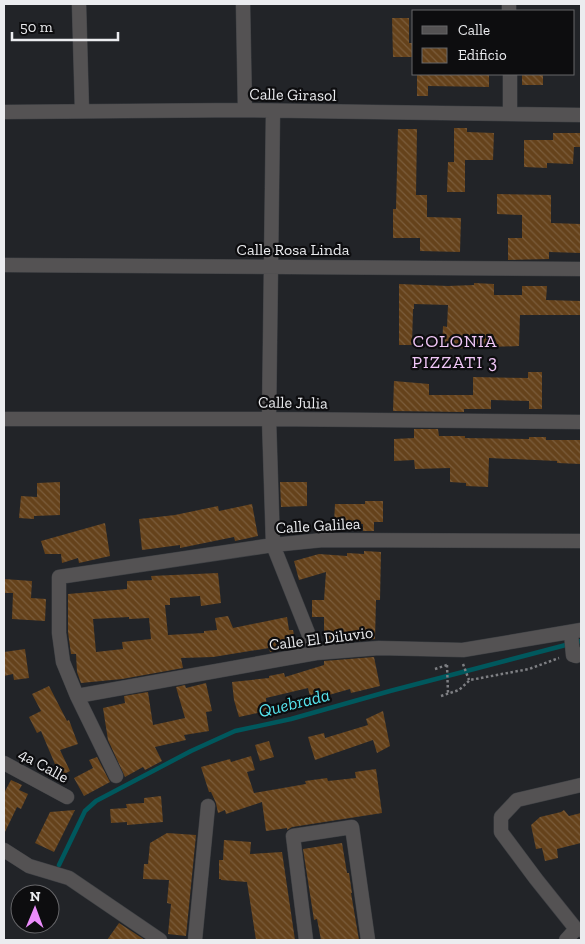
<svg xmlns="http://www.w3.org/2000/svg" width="585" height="944" font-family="'Zilla Slab',serif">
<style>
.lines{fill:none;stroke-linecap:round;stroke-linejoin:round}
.stream{stroke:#00585d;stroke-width:4.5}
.building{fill:url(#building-back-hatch);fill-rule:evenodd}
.street-casing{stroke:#3e4044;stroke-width:15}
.path{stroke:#7e7f83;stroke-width:2.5;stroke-dasharray:2.5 2.5;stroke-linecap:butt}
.street{stroke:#545253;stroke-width:14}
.labels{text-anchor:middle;stroke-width:4.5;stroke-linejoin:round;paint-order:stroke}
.street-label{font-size:16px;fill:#ebecef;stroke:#0d0d0f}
.neighbourhood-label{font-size:18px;letter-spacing:1px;fill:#f1c7f8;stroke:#0d0d0f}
.water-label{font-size:18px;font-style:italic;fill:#56e4ed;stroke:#0d0d0f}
</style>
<defs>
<pattern id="building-back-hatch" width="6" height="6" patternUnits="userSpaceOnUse" patternTransform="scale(1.25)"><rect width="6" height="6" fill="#65421b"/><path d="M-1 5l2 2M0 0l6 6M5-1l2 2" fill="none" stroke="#7b5d3c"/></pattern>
</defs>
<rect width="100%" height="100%" fill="#222428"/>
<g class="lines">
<path class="stream" d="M59,865L85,811L96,801L191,751L235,731L291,719L390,691L581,641"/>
</g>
<path class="building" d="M392,18H409V43H414V57H393Z
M417,74H489V87L428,86V96H417Z
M522,74H543V85H522Z
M454,128H467V132L494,133L493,160H465V192H447L448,162H454Z
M398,129H417L416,195H427V217L461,218L460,252L420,251V238H393V209H396Z
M553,133H581V147H574L573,164L547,163V168L524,167V140H553Z
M497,194L551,195V223L581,224V253L549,252V259L508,260V238H522V215L497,214Z
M474,283L494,284V295H522V286H547L546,300L581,301V315H520L519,346L442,349L443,326L447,327L448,305L414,304V309H413L412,345H399V284L448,286L474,285Z
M528,372H542V409H529V401L491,400V409H464V412L393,411L394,381L429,384V395H473V377L528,378Z
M414,429H438L439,436H465V438L529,439V437H546V440H581V464L557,463V461L489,458L488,487L466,486V483L450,482V468L415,469L414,460L394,461V439L414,438Z
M60,482V515L34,516V519L19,518L21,496L37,497V483Z
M280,482H307V506L281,507Z
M365,501H383V522H374V531H363V524L334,523L335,504H365Z
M252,504L258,536L235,541L234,537L180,548V545L142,550L139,519L175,515L218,506L219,511Z
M105,523L110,556L79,563L78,558L62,563L61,554H45L41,541Z
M364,551L381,552L380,600H376L375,639L324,644V617H312V600H324L326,572L299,580L294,561L319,554L347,556V553L364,554Z
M218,573L221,603L201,606L200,596L170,598V605H165L168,635L204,633V631L217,630L215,618L228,616L233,628L287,617L289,630H293L296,647L270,652L269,648L213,657L181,658L183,668L122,679L81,683L77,672L76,654H71L68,632V594L127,589V581L152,580L151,576ZM129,617V619L149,618L151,639L122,642L123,649L96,652L93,619Z
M4,579L32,581L31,598L46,599L45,621L12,619L13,593H4Z
M25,649L29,678L14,680L13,674L4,676V652Z
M374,657L380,686L351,693L350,689L311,700L308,688L266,698L267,711L239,717L234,700L232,682L269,678V676L284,673L285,677L324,665V661Z
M206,683L212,711L206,712L209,731L184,735L186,740L155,747L162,761L145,770L143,767L125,777L108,740L103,708L125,703L124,696L148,692L153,725L185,718L176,687L185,685L186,688Z
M49,686L67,721L69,720L78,744L60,750L70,771L60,776L41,731L37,733L29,717L41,711L32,694Z
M383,711L390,746L377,753L373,740L315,760L308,737L324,733L325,738L368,725L366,719Z
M269,741L274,757L260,761L255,745Z
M251,756L255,770L247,772L254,793L306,784L305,781L327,778L328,781L356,778L355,772L376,769L382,813L292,827L287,830V828L266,831L262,802L226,814L225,810L218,813L216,803L211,792H209L201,767L230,759L231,762Z
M97,757L110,782L84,796L74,778L93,768L89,760Z
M11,780L22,785L19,790L28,794L21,809L17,807L4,834V793Z
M161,796L163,822L127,825V822L111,823L110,809L127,808L126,804L144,803V798Z
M75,810L54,852L35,843L50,812Z
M564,810L569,816L581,813V843L557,849L558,858L545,861L542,848L536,849L531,825L540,817L561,812Z
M167,833L196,835L186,936L168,934L171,904L167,903L169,880L143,879L144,864H148L150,843Z
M224,840L251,842L250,854L282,852L295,940H256L247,882L221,880V879H219V860H223Z
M342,843L347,873H349L352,893H351L359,940H321L317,919L314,920L303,849Z
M119,923L145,940H107Z"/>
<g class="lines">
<g class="street-casing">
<path id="street" d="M79,4L82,111
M243,4L245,110
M509,4V11
M510,74V113
M273,111L269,419L273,545L316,653
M4,112L245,110L581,115
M4,265L581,269
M4,419H269L581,422
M571,633L573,655L576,656L581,654
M77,696L316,653L379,648L463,650L581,630
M4,763L67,797
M116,776L77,696L63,662L59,633V577L273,545L323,540L581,541
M581,785L517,800L501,817V832L536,879L576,929L581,930
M4,850L29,866L69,878L160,940
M195,940L208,806
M306,940L293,836L352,827L368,940
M566,940L576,929"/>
</g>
<path class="path" d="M463,664L469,680
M447,665L448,693
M435,669L447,665
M441,696L459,690L470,680L529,669L559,658"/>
<use href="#street" class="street"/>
</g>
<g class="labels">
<g class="street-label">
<text transform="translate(293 94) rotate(1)" y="6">Calle Girasol</text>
<text x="293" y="255">Calle Rosa Linda</text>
<text transform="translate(293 402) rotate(1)" y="6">Calle Julia</text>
<text transform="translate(318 525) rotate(-3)" y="6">Calle Galilea</text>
<text transform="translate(321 638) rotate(-7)" y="6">Calle El Diluvio</text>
<text transform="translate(44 765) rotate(29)" y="6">4a Calle</text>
</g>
<g class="neighbourhood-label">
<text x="455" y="347">COLONIA<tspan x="455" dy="21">PIZZATI 3</tspan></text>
</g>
<g class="water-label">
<text transform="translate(294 703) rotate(-14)" y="6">Quebrada</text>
</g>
</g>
<rect width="585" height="944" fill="none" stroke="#ebecef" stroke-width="10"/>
<rect x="412" y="10" width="162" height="65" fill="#0d0d0f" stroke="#666669"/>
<rect x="422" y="26" width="25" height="8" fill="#545253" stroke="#666669"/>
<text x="458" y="35" font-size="15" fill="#ebecef">Calle</text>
<rect x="422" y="48" width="25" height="15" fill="url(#building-back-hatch)" stroke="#666669"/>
<text x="458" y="60" font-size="15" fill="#ebecef">Edificio</text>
<g transform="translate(35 909) rotate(1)"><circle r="24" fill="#0d0d0f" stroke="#666669"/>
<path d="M0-4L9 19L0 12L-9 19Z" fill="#ec8cfb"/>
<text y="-8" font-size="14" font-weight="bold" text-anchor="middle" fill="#ebecef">N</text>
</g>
<path d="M12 32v8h106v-8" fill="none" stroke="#ebecef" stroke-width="2.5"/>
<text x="20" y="32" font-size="15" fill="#ebecef" stroke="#0d0d0f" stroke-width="4" paint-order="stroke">50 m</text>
</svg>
